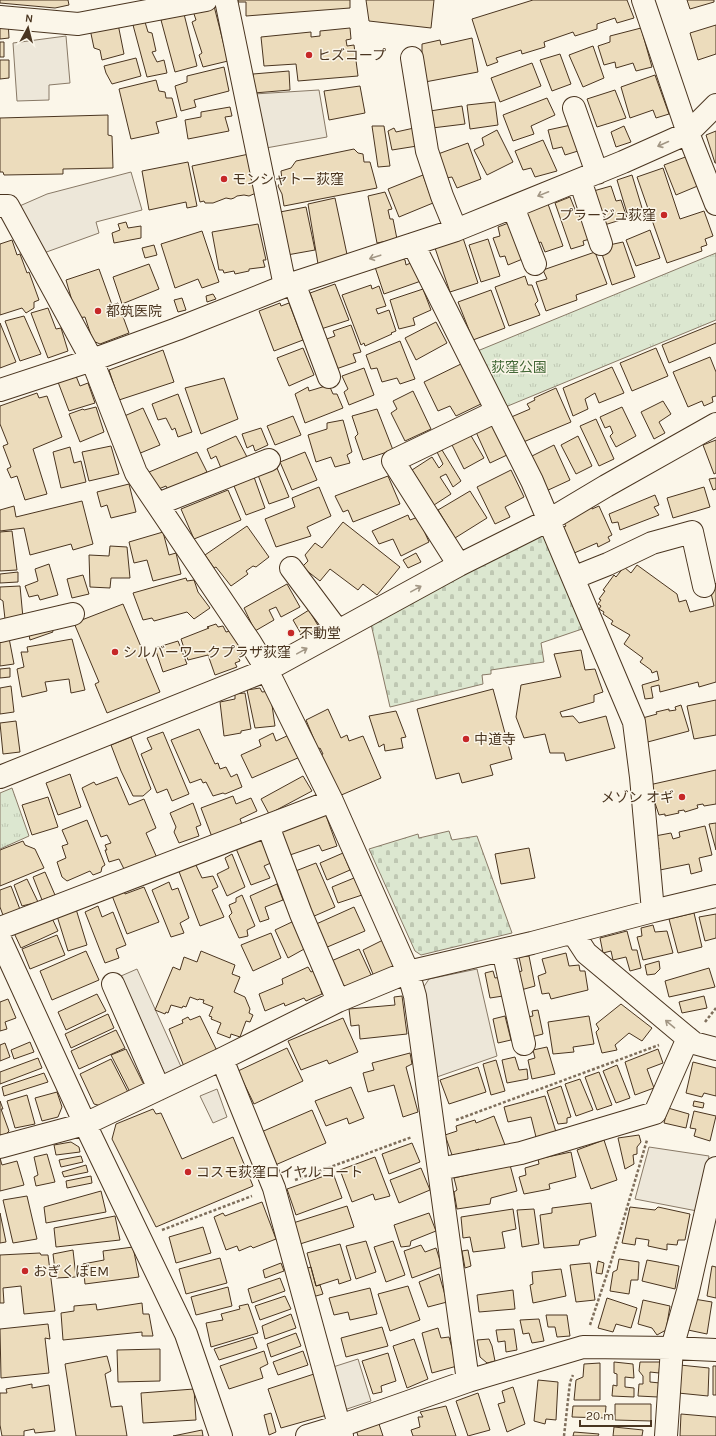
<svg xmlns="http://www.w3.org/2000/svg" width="716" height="1436" font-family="Karla,'Noto Sans JP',sans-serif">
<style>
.grass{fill:url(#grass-tufts);stroke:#887966}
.cemetery{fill:url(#cemetery-stones);stroke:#887966}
.parking{fill:#ede7d9;stroke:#887966}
.building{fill:#ecdcbc;stroke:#4a3520}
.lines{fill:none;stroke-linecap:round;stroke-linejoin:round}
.minor-casing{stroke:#4a3520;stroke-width:24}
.path{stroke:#7f6f5c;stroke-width:2.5;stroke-dasharray:3 2;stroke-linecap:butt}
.minor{stroke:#fbf6e9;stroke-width:22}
.oneway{stroke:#a29684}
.poi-dot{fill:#c62828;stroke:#fbf6e9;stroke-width:1.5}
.labels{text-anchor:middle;stroke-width:3;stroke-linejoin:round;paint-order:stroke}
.poi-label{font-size:14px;fill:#4a3520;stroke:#fbf6e9;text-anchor:start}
.park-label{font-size:14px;fill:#436837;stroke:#fbf6e9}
</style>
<defs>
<pattern id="grass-tufts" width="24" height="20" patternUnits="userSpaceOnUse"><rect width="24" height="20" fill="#dce7d0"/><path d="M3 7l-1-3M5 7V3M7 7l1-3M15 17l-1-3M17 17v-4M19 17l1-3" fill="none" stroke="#bec7b2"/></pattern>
<pattern id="cemetery-stones" width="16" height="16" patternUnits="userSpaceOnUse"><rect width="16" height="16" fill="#dce7d0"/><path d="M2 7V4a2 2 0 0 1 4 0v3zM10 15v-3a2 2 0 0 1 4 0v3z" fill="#bec7b2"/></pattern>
</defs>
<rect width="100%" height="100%" fill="#fbf6e9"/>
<path class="grass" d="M716,253V320L503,408L475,352Z
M12,788L29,836L0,849V793Z"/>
<path class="cemetery" d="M537,532L548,536L585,628L541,643L544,662L491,670V674L482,675L483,684L390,707L371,624Z
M449,831L452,840L477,836L512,933L421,955L415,951L369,849L418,834L419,838Z"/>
<path class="parking" d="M66,36L70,83L49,85V100L17,101L13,43Z
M319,90L327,137L266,148L254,94Z
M131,172L142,210L96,222L99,233L41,254L15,208L47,194Z
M137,969L183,1071L167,1079L121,976Z
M477,969L497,1056L434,1078L421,991L429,979Z
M217,1089L227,1117L213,1123L200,1096Z
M649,1147L709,1156L697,1211L635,1199Z
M358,1359L371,1401L344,1410L333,1367Z"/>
<path class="building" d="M0,0H68L69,5L55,8L0,3Z
M238,0H350V8L246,16V2H238Z
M366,0H434L431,28L369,21Z
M533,0H627L634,18L617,23L615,18L597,24V29L575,36L573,32L544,42L545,47L522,54L521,50L496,58L498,62L487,66L472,19Z
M687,0H714V2L690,9Z
M214,6L228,61L203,67L199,55L202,53L192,22L196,20L193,11Z
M184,14L197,66L175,72L161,20Z
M0,20H8L9,38L0,39Z
M145,22L148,32L152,33L156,51L152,52L157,62L164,60L167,73L147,77L133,25Z
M118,24L124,54L102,60L100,50L94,48L90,29Z
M716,25V54L698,60L690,33Z
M350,28L351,39L346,40L347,46L354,45L358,76L298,81L296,64L264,66L261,37L311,32V37L320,36V31Z
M641,28L652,67L636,71L633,63L616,68L615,62L604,65L598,46L610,42V36Z
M472,38L478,72L425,82L419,54L422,53V44L440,40L441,45Z
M0,42H4V57H0Z
M593,46L604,78L583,87L569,55Z
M560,54L571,84L552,91L540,60Z
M136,58L141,76L112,84L106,73L104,66Z
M0,60H9V78L0,79Z
M532,63L541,86L500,102L491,78Z
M224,67L229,91L194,100L196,107L181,111L175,86L187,82V76Z
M289,71L290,90L254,93L253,74Z
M655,75L669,114L656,118L653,110L630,118L621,87Z
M156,80L159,91L165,92L166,98H172L177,117L156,122L159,133L131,139L119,89Z
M360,86L365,113L329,120L324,91Z
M615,90L626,118L597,127L587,99Z
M547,98L555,115L531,126L534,134L513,141L503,115Z
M495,102L498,125L470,129L467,105Z
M462,106L465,124L432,128L430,111Z
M230,107L232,116L225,117L229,131L188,139L185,120L201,117V112Z
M108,115V135L112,136L113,168L63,169V174L4,175L3,172H0V118Z
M571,125L578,151L565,155L562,147L553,149L548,130Z
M372,126H384L390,166L378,167Z
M624,126L631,142L616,147L611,132Z
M394,128L396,132L414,128L417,146L392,150L388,131Z
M497,130L513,162L487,175L474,150L484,145L482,138Z
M716,131V163H715L706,135Z
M543,140L557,171L535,177L531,168L523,170L515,151Z
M468,143L481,179L457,188L452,177L446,178L438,154Z
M354,149L358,153L363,154L364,162H370L377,188L284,206L282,194L278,186L282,180L281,171L291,168L296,161Z
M249,154L256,193L249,196L244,195L237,196L234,198L231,199L226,198L213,203H205L204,201L200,202L192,166Z
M688,156L700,185L676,195L664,165Z
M188,162L197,206L187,208L186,202L149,210L142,171Z
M663,168L680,219L704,211L713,236L705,239L707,245L701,247L702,251L667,263L637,177Z
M423,175L433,203L399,217L388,189Z
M632,175L642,208L627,213L617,180Z
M611,186L616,201L621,200L627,218L601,226L590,192Z
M385,192L392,209L388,210L390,219H393L397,239L377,243L368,196Z
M570,197L576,212L582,210L593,238L583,241L584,245L571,249L555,203Z
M335,198L348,259L318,264L308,204Z
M548,204L563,246L545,252L541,242L535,244L523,213Z
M306,207L315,250L287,255L280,212Z
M126,222L128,228L141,226V238L114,243L112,233L120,230L118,224Z
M511,222L525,258L508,265L505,256L500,257L493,238L500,236L498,227Z
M258,224L266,260H263L265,267L249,269V271L235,274L234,271L224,273L223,270H219L212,232Z
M650,230L660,258L636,266L626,240Z
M202,231L219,282L202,288L198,279L175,288L161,244Z
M463,238L478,283L450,292L435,248Z
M488,239L500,276L481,282L469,245Z
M12,240L17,255L20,254L27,273L29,272L39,300L34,302V308L26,313L22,308L0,315V244Z
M623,242L635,277L612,285L601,251L609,245Z
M154,245L157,255L145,258L142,248Z
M595,252L607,284L576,295L577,300L546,311L536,282L547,279L543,270Z
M401,258L405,260L406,265L413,262L421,281L384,294L375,267Z
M149,264L159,289L122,304L113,277Z
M99,269L112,305L118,303L129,333L100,344L93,341L85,317L77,318L66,280Z
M525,276L528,285H532L538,301L535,304L540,315L509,326L495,287Z
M335,284L349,320L321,329L309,302L313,301L310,293Z
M371,285L372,289L379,286L386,306L376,309L378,314L389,310L396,331L391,333L392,334L365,346L364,343L361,345L342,295Z
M423,289L431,310L413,318L415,325L399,329L390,300Z
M491,290L505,328L473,340L458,302Z
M213,294L216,299L207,302L206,296Z
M182,298L186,310L178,312L174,300Z
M280,303L281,306L289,303L303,340L274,351L259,311Z
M48,308L56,329L61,328L68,351L48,358L31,313Z
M24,316L41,354L20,361L5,321Z
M436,322L447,343L416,360L405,338Z
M0,323L16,362L0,368Z
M716,323V343L669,363L662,345Z
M351,325L361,352L353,354L356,362L336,369L324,340L335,336L333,331Z
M400,341L415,379L400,384L397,378L382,382L377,368L371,369L366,355Z
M303,348L314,375L289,386L277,358Z
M656,348L668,376L632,391L620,363Z
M163,350L174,382L119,400L109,370Z
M710,357L716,372V396L712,397L713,402L704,406L702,401L688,407L673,372Z
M463,363L483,403L456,416L450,406L438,411L424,382Z
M612,367L624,393L599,403L595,393L585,399L588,409L573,416L563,388Z
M364,368L374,395L349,405L344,392L348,389L342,376Z
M76,376L80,386L88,383L95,403L69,411L58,382Z
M224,378L238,419L201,434L185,388Z
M329,385L333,394H337L343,408L305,423L295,394L308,387L309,391Z
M556,388L571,422L521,443L509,418L530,409L527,404L535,400L534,398Z
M413,391L431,429L405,441L391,413L397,409L393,401Z
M37,393L39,398L47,396L62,437L33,449L47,494L25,500L17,476L11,478L7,469L11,467L3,446L8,444L0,424V406Z
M178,394L192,432L178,437L175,428L172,430L166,418L158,420L152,404Z
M663,401L671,414L659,422L665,433L654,439L641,412Z
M96,407L104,432L80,442L69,414L83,409L84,410Z
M622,407L636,436L616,447L610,436L613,433L610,426L605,428L600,417Z
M143,408L160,445L138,454L122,417Z
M377,409L393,450L363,460L355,437L358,434L352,416Z
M293,416L301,435L275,445L267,426Z
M596,419L614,459L599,466L580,426Z
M343,420L352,452L347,455L350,463L335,467L331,457L316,462L308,435L327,429V423Z
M492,424L507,455L490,463L476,432Z
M261,428L268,445L255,451L253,445L247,448L242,434Z
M470,434L484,458L464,469L451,443Z
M236,436L247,457L221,468L216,456L211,459L207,449Z
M578,436L592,466L576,474L561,445Z
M716,440V473L714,474L703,445Z
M554,445L570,480L544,492L528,458Z
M111,446L119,474L89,481L82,452Z
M70,447L74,463L81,461L86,482L61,488L53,452Z
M442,450L461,481L453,487L446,474L440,477L451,494L434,505L412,470L432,457L439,468L443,464L437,452Z
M197,452L207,472L176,487L170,494L166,486L156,490L149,472Z
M305,452L317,480L292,490L280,462Z
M277,468L289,497L269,504L258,475Z
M511,470L524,497L505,507L510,517L495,524L477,487Z
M388,476L400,504L353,522L348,510L343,512L335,496Z
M254,477L265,508L246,515L234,486Z
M716,478V489L713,490L709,479Z
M129,484L136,512L111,518L107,505L101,507L97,492Z
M319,487L331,516L307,527L311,536L276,547L265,519L295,507L292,498Z
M704,487L710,507L673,518L667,498Z
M228,490L241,520L194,539L181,509Z
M470,491L487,518L455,538L438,510Z
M655,495L659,505L654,507L659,515L620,530L618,522L612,523L609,514Z
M82,501L93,544L73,550L71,544L30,555L24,528L0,531V510L14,506L16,517Z
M591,505L592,509L599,506L612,535L608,537L610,541L598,547L597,543L572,554L561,528L566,526L564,523L571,520L569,515Z
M408,515L410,520L418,517L429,542L401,556L393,539L379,544L372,531Z
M343,522L400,567L377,595L363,584L358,590L330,569L320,581L302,567L308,561L305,555L315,543L322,548Z
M247,526L269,557L256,567L253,566L246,571L248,574L231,586L216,567L214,568L205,555Z
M12,531L17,570L0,571V532Z
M163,532L169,555L176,553L181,574L153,581L147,560L134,563L129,542Z
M110,546L127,547L130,578H111L110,588L90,587L89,555L109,556Z
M416,553L421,562L408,568L403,560Z
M49,564L58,595L40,600L38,595L29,597L25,586L38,581L35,569Z
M637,565L677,594L679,602L686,600L690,612L714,606L710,589L716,583V682L699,687L698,682L660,692L659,685L651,687L653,698L645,699L642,685L659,680L657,671L652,673L651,670L640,662L643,658L624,644L630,635L611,624L613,621L603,614L604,612L599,609L601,606L598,604L601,600L599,599L605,591L603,590L614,575L616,577L624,567L631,573Z
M18,572V582L0,583V574Z
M83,575L89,594L72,598L67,579Z
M186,578L187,581L194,580L198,592L210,608L194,619L187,612L154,621L152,618L143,620L133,593Z
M287,584L300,607L281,617L276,607L269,610L274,620L255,631L244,608Z
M20,586L23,618L5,619L3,601L0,599V587Z
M123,604L160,692L107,713L95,684L99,682L74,623Z
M309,610L320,629L304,639L293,620Z
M50,624L53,632L30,640L28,630Z
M216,624L218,627L223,626L226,632L230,631L233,636H235L242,654L238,656L240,661L235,663L237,667L215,675L208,655L188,660L181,639L209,628L207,627Z
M9,638L14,664L0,666V639Z
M72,639L85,690L71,693L69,679L45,682L47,691L22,697L17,669L24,667L21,652H28L27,647Z
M178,641L187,664L163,672L155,648Z
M581,650L585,670L595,669L603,692L594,695V702L560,712L562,717L573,716L579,723L606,716L615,748L566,761L564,753H550L545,734L524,738L516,717L521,685L561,677L554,654Z
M10,668V677L0,678V669Z
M11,686L14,712L0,714V688Z
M260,688L262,692L270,691L275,726L255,728L247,690Z
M493,689L512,759L490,765L493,775L462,783L459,773L436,779L417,709Z
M245,693L251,729L241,731V733L224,736L220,702L235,699V694Z
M716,700V735L694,739L687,706Z
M681,705L689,731L644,743L639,719L657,714L656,712L669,709V711L676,710L675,707Z
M328,709L341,738L347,735L349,741L363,736L381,778L339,796L321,755L323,754L320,748L318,749L306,720Z
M396,711L406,737L401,738L403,748L385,751L384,744L379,747L369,716Z
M16,721L20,752L3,754L0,723Z
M199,729L215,764L218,763L220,769L226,767L231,777L237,774L242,787L225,794L223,793L213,796L206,782L203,783L201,779L190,783L171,740Z
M163,732L189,794L172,801L167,789L157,793L141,754L152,749L147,738Z
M273,733L276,741L289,735L300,757L252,778L241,755L261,746L259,740Z
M131,737L151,789L143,796H133L121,771L111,745Z
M716,770V804L704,806L703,804L697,805L698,808L685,812L684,810L678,811L679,813L665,816V814L659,815L655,803H651L649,785Z
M70,774L81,807L58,815L46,783Z
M303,776L312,791L269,814L261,799Z
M117,777L129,805L144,799L156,828L146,833L157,858L125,871L119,859L109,862L105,850H107L105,845L111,843L107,835L101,837L82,788L94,782L96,785Z
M233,796L236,804L251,798L257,811L240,819L243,827L212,837L201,808Z
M48,797L58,827L32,835L22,805Z
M193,803L201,825L196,827L199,836L179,843L174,832L176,827L170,813Z
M324,810L337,846L322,851L319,845L287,856L277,827Z
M87,820L105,865L102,867L101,872L93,875L90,871L67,881L62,877L57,862L66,858L62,846L68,844L62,830Z
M716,823V850L709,824Z
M705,826L712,855L699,858L702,871L691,874L689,864L660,870L655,850L659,849L655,836L671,833L673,839L680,837L679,832Z
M263,835L273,862L264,866L270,878L251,885L235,846Z
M23,841L25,845L35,849L44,868L0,886V850Z
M529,848L535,878L501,884L495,854Z
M343,853L350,870L327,880L320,863Z
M232,854L245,887L227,896L217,874L229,868L225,858Z
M195,863L202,878L213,876L218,887L212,890L224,917L200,926L178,869Z
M316,863L335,907L312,917L293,872Z
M45,872L55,895L42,900L33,877Z
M354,878L362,895L338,903L332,887Z
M27,879L38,902L22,906L14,885Z
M169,882L172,890L178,888L189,918L180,923L184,933L171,937L152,890Z
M277,884L283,900L265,907L269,919L260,922L250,896Z
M11,886L21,912L4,918L0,907V890Z
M144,887L159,922L127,934L111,893L123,888L125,894Z
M242,895L255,926L247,930L248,936L239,938L229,916L232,913L229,905L236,902V898Z
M98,906L102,917L113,912L126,945L116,949L119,958L105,963L85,912Z
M354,907L365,931L325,948L314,925Z
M76,909L87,945L68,951L57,916Z
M694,913L702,947L678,953L669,919Z
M716,914V938L705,941L699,917Z
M51,916L58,931L21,948L14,933Z
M294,921L306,948L288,958L275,930Z
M653,925L655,932L667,931L673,953L643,960L637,937L642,936L641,928Z
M627,931L632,950H637L641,968L630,971L626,957L613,960L611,951L603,953L600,938Z
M271,933L281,958L253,971L241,945Z
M57,935L65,955L30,969L22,949Z
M383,940L395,965L390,973L375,979L363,950Z
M359,949L373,979L340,989L329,962Z
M86,951L99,980L52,1000L40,971Z
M201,951L235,965L232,974L240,977L234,992L245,997L250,1009L249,1013L253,1015L250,1022L246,1021L240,1037L231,1034L230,1038L217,1033L221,1023L211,1019L212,1017L209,1016L213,1007L203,1003L204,1000L199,999L198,1000L190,997L186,1007L183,1006L182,1008L171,1005L168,1013L166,1012L165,1014L155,1010L173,967L180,970L184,957L197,962Z
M566,953L569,966L579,965L580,971H585L588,990L551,999L549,993L542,994L538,976L546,973L542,959Z
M529,956L535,986L521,990L518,972L522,971L519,957Z
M659,961L660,969L655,974L647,975L645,965Z
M308,967L311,972L316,970L325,990L321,991L322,994L306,1001L304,998L285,1006L284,1003L265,1011L259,994L283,984L282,979Z
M709,968L715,987L669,997L665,981Z
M493,971L495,978L501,977L503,996L490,998L485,973Z
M97,994L106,1011L66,1030L58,1012Z
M402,996L407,1034L360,1039L359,1025L351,1026L349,1009L395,1005L394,997Z
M704,996L707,1008L682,1013L679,1002Z
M8,999L16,1018L5,1022L7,1029L0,1031V1002Z
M621,1004L652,1028L642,1041L629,1033L615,1045L617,1050L602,1053L596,1032L599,1029L596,1024Z
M538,1010L543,1034L531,1037L527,1017L533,1016L532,1011Z
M108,1014L114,1028L71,1048L65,1034Z
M200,1016L219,1055L185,1069L169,1029L183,1023L182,1020L188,1017L190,1020Z
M505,1016L511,1040L498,1043L493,1019Z
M589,1016L594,1044L573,1047L574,1052L553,1054L548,1022Z
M343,1018L358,1052L329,1064L327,1060L301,1070L288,1041Z
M116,1030L125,1048L79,1069L71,1051Z
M30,1042L34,1052L14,1059L11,1050Z
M5,1043L10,1057L0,1061V1045Z
M547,1047L555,1074L532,1079L528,1060L535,1058L533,1050Z
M287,1048L303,1081L254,1104L238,1071Z
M126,1049L146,1089L132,1096L111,1055Z
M658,1049L663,1063L647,1069L654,1088L635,1095L625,1062Z
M410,1053L412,1064L406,1067L418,1112L403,1117L394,1085L368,1092L363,1073L374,1070L372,1063Z
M515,1057L519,1070L527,1069L528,1079L507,1083L502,1060Z
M38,1058L42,1068L0,1084V1072Z
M111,1059L130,1096L105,1107L94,1104L80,1074Z
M496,1060L505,1091L491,1095L483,1064Z
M693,1062L716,1068V1096L704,1093L702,1097L686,1093Z
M617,1065L630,1098L616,1103L603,1071Z
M478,1067L486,1092L449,1104L440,1080Z
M599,1072L612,1105L597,1110L585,1077Z
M44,1073L48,1082L4,1096L2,1087Z
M580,1079L593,1110L576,1116L565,1084Z
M561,1086L571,1117L567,1118V1123L558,1124L547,1091Z
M351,1087L364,1118L349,1124L347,1118L326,1126L315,1101Z
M57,1092L62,1107L58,1117L42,1121L35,1098Z
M27,1095L35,1124L15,1128L7,1101Z
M545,1096L556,1132L536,1137L531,1117L508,1122L504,1107Z
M0,1101L3,1109H1L9,1131L4,1136L0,1135Z
M694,1101L704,1103L703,1108L693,1106Z
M668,1108L689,1114L686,1128L664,1123Z
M153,1109L156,1114L161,1113L182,1159L233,1137L253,1186L156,1227L112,1139L116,1124Z
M312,1110L326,1143L273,1166L259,1133Z
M694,1111L716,1116L710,1141L694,1136L696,1129L690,1128Z
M494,1116L505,1145L481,1152L479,1149L453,1158L445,1135L457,1131L456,1126L475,1120L476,1123Z
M639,1135L641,1142L637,1147V1154L633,1155L634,1164L625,1169L618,1138Z
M604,1140L617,1180L591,1189L577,1150Z
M71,1142L79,1147L80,1152L56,1155L54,1145Z
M412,1143L420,1162L389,1174L382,1154Z
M571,1152L576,1177L549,1184L550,1189L524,1194L519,1177L526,1175L525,1168L539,1164L538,1159Z
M47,1154L55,1182L36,1186L34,1177L38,1175L34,1157Z
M81,1156L83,1162L61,1167L59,1160Z
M375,1157L390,1196L375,1200L373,1194L352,1202L340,1170Z
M0,1158L2,1165L17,1161L24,1185L0,1191Z
M86,1165L88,1172L64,1177L62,1172Z
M510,1165L517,1191L491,1198L490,1204L457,1209L454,1192L457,1190L454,1178Z
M421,1168L430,1190L399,1203L390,1180Z
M333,1173L342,1198L296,1215L287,1189Z
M91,1176L92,1183L67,1188L66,1181Z
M101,1191L106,1212L46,1223L44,1207Z
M27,1196L37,1239L13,1243L3,1200Z
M262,1202L276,1239L253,1248L251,1246L239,1251L237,1246L226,1250L214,1217L223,1213L225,1216Z
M591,1203L596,1236L580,1240L579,1245L544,1248L540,1215L552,1213V1208Z
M347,1206L354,1227L300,1244L293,1223Z
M630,1207L655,1210L658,1207L690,1214L685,1240H678L677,1245L667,1244V1250L648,1246L649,1240L636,1238L635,1245L622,1243Z
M513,1209L516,1229L502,1232L505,1248L473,1252L470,1237L463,1238L461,1217Z
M534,1209L539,1244L522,1247L517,1210Z
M0,1213L6,1242L0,1243Z
M429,1213L436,1231L411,1241L410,1246L401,1247L394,1225Z
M115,1216L120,1240L56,1247L54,1228Z
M203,1227L211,1253L176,1263L169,1237Z
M366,1241L376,1272L356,1279L346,1246Z
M393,1241L405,1275L386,1282L374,1247Z
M340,1244L351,1280L339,1284L338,1279L316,1286L307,1253Z
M421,1245L425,1252L436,1248L442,1267L412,1278L404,1251Z
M133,1247L139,1277L85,1284L83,1264L104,1260L103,1251Z
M73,1250L76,1277L56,1278L53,1254Z
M468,1250L471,1266L465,1268L462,1251Z
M40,1253L41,1255H48L55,1311L24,1314L21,1286L3,1288L4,1303H0V1255Z
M220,1258L227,1283L186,1294L179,1269Z
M619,1259L639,1262L638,1280H631L629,1294L610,1291L613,1272L617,1270Z
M647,1260L679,1266L675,1289L642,1281Z
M598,1261L604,1263L602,1274L596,1273Z
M281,1263L284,1271L265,1278L263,1270Z
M590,1263L595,1300L576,1302L570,1265Z
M712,1266L716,1267V1298L707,1296Z
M311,1267L316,1286L320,1285L323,1294L309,1298L301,1270Z
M561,1269L566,1296L533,1303L530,1285L533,1284L532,1272Z
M439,1274L447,1302L428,1307L419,1282Z
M280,1278L285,1291L252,1303L248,1289Z
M408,1286L420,1320L390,1331L378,1294Z
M228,1287L232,1306L196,1315L191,1297Z
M370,1288L377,1314L350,1320L348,1312L334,1315L329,1298Z
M513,1290L515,1309L479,1312L477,1295Z
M285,1296L291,1309L260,1320L255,1306Z
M607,1298L637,1308L631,1328L616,1324L613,1332L598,1328Z
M694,1299L712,1302L707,1334L688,1330Z
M643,1300L670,1306L666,1330L657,1335L652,1328L638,1324Z
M142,1303L143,1314H149L153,1336H142V1332L63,1340L61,1313L74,1311V1306L96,1304L97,1310Z
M248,1304L258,1333L211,1347L206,1323L223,1320L221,1314L240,1309L239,1306Z
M291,1314L296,1328L265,1339L262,1326Z
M546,1315H567L570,1336L557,1337L555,1327H548Z
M539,1319L544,1341L532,1343L529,1333L523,1334L520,1320Z
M48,1324L50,1339L45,1338L49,1373L1,1378L0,1329Z
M382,1327L388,1346L346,1357L341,1338Z
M438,1328L441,1338L449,1337L457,1366L432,1373L422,1333Z
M514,1329L517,1350L506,1352L505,1341L498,1342L496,1330Z
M296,1333L301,1346L271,1357L267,1344Z
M253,1337L257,1348L219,1360L214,1349Z
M414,1339L428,1379L407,1388L393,1346Z
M489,1339L492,1346L495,1361L487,1363L480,1357L477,1340Z
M160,1349V1381L118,1382L117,1350Z
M264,1351L268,1364L260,1368L263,1378L229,1389L220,1366Z
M303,1351L308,1365L278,1375L273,1362Z
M388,1353L396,1381L381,1386L382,1392L373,1394L362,1361Z
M107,1356L111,1371L105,1374L111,1407L122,1406L127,1436H76L65,1364Z
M614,1362L633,1364L634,1378L625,1377V1387L634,1388V1397L612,1396L613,1385L617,1386V1374L614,1373Z
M640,1362H660L659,1373L650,1372V1382L660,1383L658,1397L638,1396L639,1384H643V1376L639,1371Z
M600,1363V1400H574L576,1380L583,1377L584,1364Z
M680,1365L709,1368L708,1396L678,1393Z
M713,1366H716V1395H713Z
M314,1374L327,1415L281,1428L268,1389Z
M538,1380L558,1382L556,1420L546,1419L545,1424L534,1421Z
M32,1384V1388L49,1385L55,1431L35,1433L34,1429L24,1431V1436H2L0,1425V1393H7L6,1389Z
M513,1387L525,1424L507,1432L498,1404L505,1402L502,1391Z
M194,1389L196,1420L143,1423L141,1393Z
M478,1393L490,1430L468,1436L456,1401Z
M615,1404H651V1421L615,1420Z
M446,1406L456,1436H413L411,1430L420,1427L418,1417H423L420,1412Z
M573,1406H606L605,1418L572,1417Z
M271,1413L276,1432L269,1435L264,1415Z
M681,1414L716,1417V1436H680Z
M378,1421L383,1436H358L356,1429Z
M614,1427L643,1430L642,1436H613Z
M202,1430L203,1436H173Z
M574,1432L599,1434L598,1436H573Z"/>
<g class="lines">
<g class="minor-casing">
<path id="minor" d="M226,0L285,286
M643,0L688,133L716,204
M0,17L78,24L206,0
M412,58L427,151L442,196L456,230
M574,108L597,173
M580,180L601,244
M0,206H8L92,360L136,473L250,642L267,670L332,801L408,972L415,996L468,1381
M513,207L535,264
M413,244L532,481L634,722L641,777L653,911
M294,283L329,377
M0,390L92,360L177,329L285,286L456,230L623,162L688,133L716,105
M158,504L269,460
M459,565L393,461L497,411
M291,568L338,631
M573,578L608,564L652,543L692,532L704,586
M0,631L73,614
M0,777L267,670L459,565L549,520L606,486L716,424
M268,826L301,914L338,1001
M0,928L332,801
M573,933L586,953L684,1035L694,1043L716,1049
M0,939L85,1124L186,1334L221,1436
M503,950L524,1044
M113,984L159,1089
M222,1059L274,1188L342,1436
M0,1147L85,1124L222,1059L338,1001L408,972L532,943L653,911L716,896
M439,1169L521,1153L655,1113L688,1038
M307,1436L340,1426L468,1381L583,1347L672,1348L716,1350
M666,1436L672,1348L688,1291L716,1168"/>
</g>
<path class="path" d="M705,1022L716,1008
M456,1120L659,1045
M295,1180L412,1137
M162,1230L252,1196
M590,1325L611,1262L647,1140
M564,1436L570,1382L573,1375"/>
<use href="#minor" class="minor"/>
</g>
<defs><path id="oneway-shaft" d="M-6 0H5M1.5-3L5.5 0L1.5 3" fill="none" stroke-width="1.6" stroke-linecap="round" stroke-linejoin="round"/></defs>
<g class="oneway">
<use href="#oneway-shaft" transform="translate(663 144) rotate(156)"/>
<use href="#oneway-shaft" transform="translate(543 194) rotate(158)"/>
<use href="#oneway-shaft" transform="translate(375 257) rotate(162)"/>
<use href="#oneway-shaft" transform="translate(416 589) rotate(-29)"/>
<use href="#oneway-shaft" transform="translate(302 651) rotate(-29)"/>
<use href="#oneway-shaft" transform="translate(670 1024) rotate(-140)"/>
</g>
<g class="poi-dot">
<circle cx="309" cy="55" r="4"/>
<circle cx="224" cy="179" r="4"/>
<circle cx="664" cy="215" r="4"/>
<circle cx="98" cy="311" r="4"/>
<circle cx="291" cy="633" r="4"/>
<circle cx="115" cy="652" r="4"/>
<circle cx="466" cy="739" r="4"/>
<circle cx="682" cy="797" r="4"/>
<circle cx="188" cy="1172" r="4"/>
<circle cx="25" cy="1271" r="4"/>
</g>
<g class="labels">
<g class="poi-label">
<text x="317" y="60">ヒズコープ</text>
<text x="232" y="184">モンシャトー荻窪</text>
<text x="656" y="220" text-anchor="end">プラージュ荻窪</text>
<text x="106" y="316">都筑医院</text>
<text x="299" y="638">不動堂</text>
<text x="123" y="657">シルバーワークプラザ荻窪</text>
<text x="474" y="744">中道寺</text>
<text x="674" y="802" text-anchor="end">メゾン オギ</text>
<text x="196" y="1177">コスモ荻窪ロイヤルコート</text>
<text x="33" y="1276">おぎくぼEM</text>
</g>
<g class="park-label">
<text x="519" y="372">荻窪公園</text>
</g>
</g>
<g transform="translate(28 28) rotate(7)" stroke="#fbf6e9" stroke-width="3" paint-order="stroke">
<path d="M0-3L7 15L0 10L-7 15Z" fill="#4a3520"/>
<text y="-6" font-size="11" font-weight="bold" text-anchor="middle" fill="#4a3520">N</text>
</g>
<path d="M580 1420v6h71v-6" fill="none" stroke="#4a3520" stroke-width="2"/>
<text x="586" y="1420" font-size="12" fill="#4a3520" stroke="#fbf6e9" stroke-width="3" paint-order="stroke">20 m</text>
</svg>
